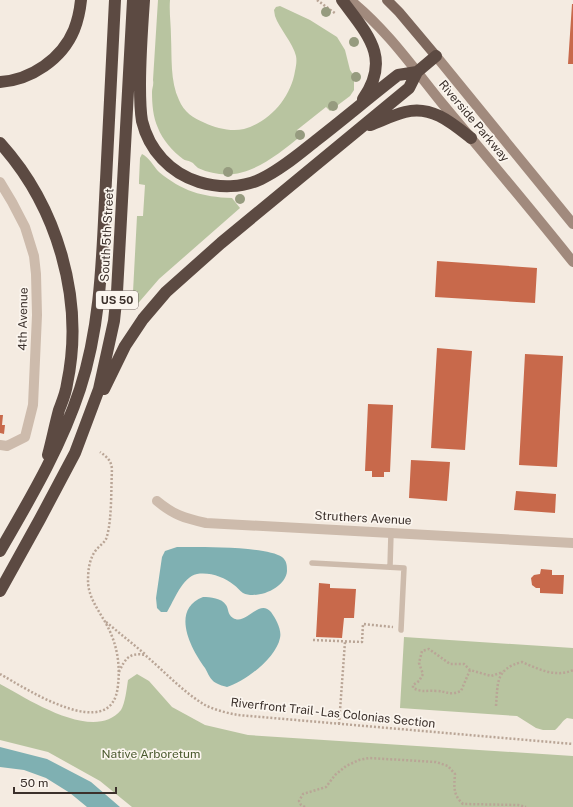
<svg xmlns="http://www.w3.org/2000/svg" width="573" height="807" font-family="'Public Sans',sans-serif">
<style>
.green{fill:#b8c4a0}
.water{fill:#7fb0b2}
.building{fill:#c8694b}
.lines{fill:none;stroke-linecap:round;stroke-linejoin:round}
.path{stroke:#b9a596;stroke-width:2.5;stroke-dasharray:2 2;stroke-linecap:butt}
.lane{stroke:#cdbbac;stroke-width:5.5}
.street{stroke:#cdbbac;stroke-width:10}
.secondary{stroke:#a18a7d;stroke-width:10}
.primary{stroke:#7d675c;stroke-width:10}
.highway{stroke:#5c4a42;stroke-width:12}
.tree{fill:#969b7f}
.labels{text-anchor:middle;stroke-width:3.5;stroke-linejoin:round;paint-order:stroke}
.shield{fill:#fbf5ee;stroke:#756b66;stroke-width:1}
.shield-label{font-size:11px;font-weight:bold;fill:#3b302b}
.street-label{font-size:12px;fill:#3b302b;stroke:#fbf5ee}
.park-label{font-size:12px;fill:#4a5a2e;stroke:#fbf5ee}
</style>
<rect width="100%" height="100%" fill="#f4ebe1"/>
<path class="green" d="M158,0H170C169,12 171,24 171,37C172,57 170,81 179,100C184,112 193,118 205,123C216,128 231,132 244,129C270,122 291,97 295,71C296,66 297,61 296,56C293,43 279,28 275,16L274,10L276,7L280,6L310,20L337,37L345,50L350,70L354,76V90L350,96L330,111L326,107L297,130L302,135C271,160 240,187 198,168C195,166 194,163 191,162C188,160 185,161 183,159C173,152 162,139 158,128C153,117 152,104 152,92C152,88 154,85 153,80Z
M142,154C149,157 154,167 159,172C182,191 202,197 232,198L240,208L159,279L134,308H132L131,304L133,292L137,216H143L145,185L139,184V181L140,158Z
M404,637L573,648V719L567,718C562,721 560,726 555,730H543L536,728L517,716L400,708Z
M137,674L149,681L172,707L205,725L248,735L573,756V807H132L100,781L48,752L0,740V684C28,699 94,743 121,710C125,704 127,687 128,680Z"/>
<path class="water" d="M177,547C198,547 267,546 282,557C287,561 287,566 287,571C286,588 257,600 243,593C240,591 237,587 234,585C224,577 210,572 197,574C182,577 174,601 167,612H161L157,608L156,598L162,557L165,551Z
M203,597C210,597 222,598 226,605C229,609 227,614 233,618C246,626 259,598 271,612C276,619 282,630 280,638C276,658 246,681 227,687C224,686 219,685 216,683C210,680 208,673 205,668C191,649 170,610 203,597Z
M0,747L47,759L91,782L120,807H87L70,793L46,778L24,770L0,767Z"/>
<path class="building" d="M572,4H573V64H568Z
M437,261L537,268L535,303L435,297Z
M437,348L472,351L465,450L431,448Z
M525,354L563,356L557,467L519,465Z
M368,404L393,405L390,472H384V477H372V471H365Z
M0,415H3L2,425H5L4,434L0,433Z
M411,460L450,462L447,501L409,498Z
M516,491L556,494L555,513L514,510Z
M541,569L552,570V575H564L563,594L540,593V588H536L532,585L531,578L534,575L540,574Z
M319,583L330,584V588L356,589L354,618H344L342,638L316,637Z"/>
<g class="lines">
<path class="path" d="M317,0L336,14
M106,622L145,654
M313,640L362,642L363,624L393,627
M470,670L461,691C449,696 447,691 436,691C425,690 424,693 413,688V685L419,681L423,674L419,663L422,651L429,649L450,664H464L470,670L491,676L503,672
M119,672C125,659 129,652 145,655C164,671 183,692 205,705C215,710 227,713 238,715L573,744
M0,674C25,688 113,746 118,685C120,668 118,650 111,634C104,616 89,602 88,582C88,571 89,559 96,550C100,545 106,542 107,536C112,519 111,488 112,469C111,460 107,457 100,452
M496,706C498,683 495,669 522,662C538,669 556,678 573,670
M339,724L345,642
M305,807L301,805L299,801L303,794L326,787L335,775L346,766L359,760L369,758L436,762L448,766L455,774C454,787 453,795 463,804L518,805L526,807"/>
<path class="lane" d="M312,563L404,568L401,630
M390,567L391,533"/>
<path class="street" d="M0,182L12,202L25,227L34,256L36,274L37,315L33,405L25,437L7,446L0,445
M157,501C174,515 184,518 206,523L573,543"/>
<path class="secondary" d="M350,0C386,29 412,66 441,102C485,155 530,208 573,262
M436,56L573,224"/>
<path class="primary" d="M387,0L399,12L436,56"/>
<path class="highway" d="M144,0C142,28 140,56 140,85C140,96 140,109 142,121C149,150 170,173 199,182C219,188 242,188 261,179C282,169 300,153 318,139C345,118 371,96 398,75L417,72
M342,0C367,34 392,58 363,99
M0,82C31,80 62,59 74,30C78,20 80,10 81,0
M370,125C381,121 393,115 405,112C431,105 451,122 471,138
M0,143C57,206 85,299 67,384C66,393 62,402 59,410C55,425 52,440 48,455
M104,389L125,346L143,319L166,292L221,243L409,88L417,72L436,56
M0,551C30,499 61,447 80,389C100,328 102,263 105,200C108,133 112,67 115,0
M0,591L40,519L75,453L99,389L114,321L117,292L133,0"/>
</g>
<g class="tree">
<circle cx="326" cy="12" r="5"/>
<circle cx="354" cy="42" r="5"/>
<circle cx="356" cy="77" r="5"/>
<circle cx="333" cy="106" r="5"/>
<circle cx="300" cy="135" r="5"/>
<circle cx="228" cy="172" r="5"/>
<circle cx="240" cy="199" r="5"/>
</g>
<g class="labels">
<rect class="shield" x="96" y="291" width="42" height="18" rx="3"/>
<g class="shield-label">
<text x="117" y="304">US 50</text>
</g>
<g class="street-label">
<text transform="translate(474 121) rotate(50)" y="4">Riverside Parkway</text>
<text transform="translate(107 235) rotate(-87)" y="4">South 5th Street</text>
<text transform="translate(23 319) rotate(-89)" y="4">4th Avenue</text>
<text transform="translate(363 518) rotate(3)" y="4">Struthers Avenue</text>
<text transform="translate(333 713) rotate(6)" y="4">Riverfront Trail - Las Colonias Section</text>
</g>
<g class="park-label">
<text x="151" y="758">Native Arboretum</text>
</g>
</g>
<path d="M14 787v6h102v-6" fill="none" stroke="#3b302b" stroke-width="2"/>
<text x="20" y="787" font-size="12" fill="#3b302b" stroke="#fbf5ee" stroke-width="3" paint-order="stroke">50 m</text>
</svg>
